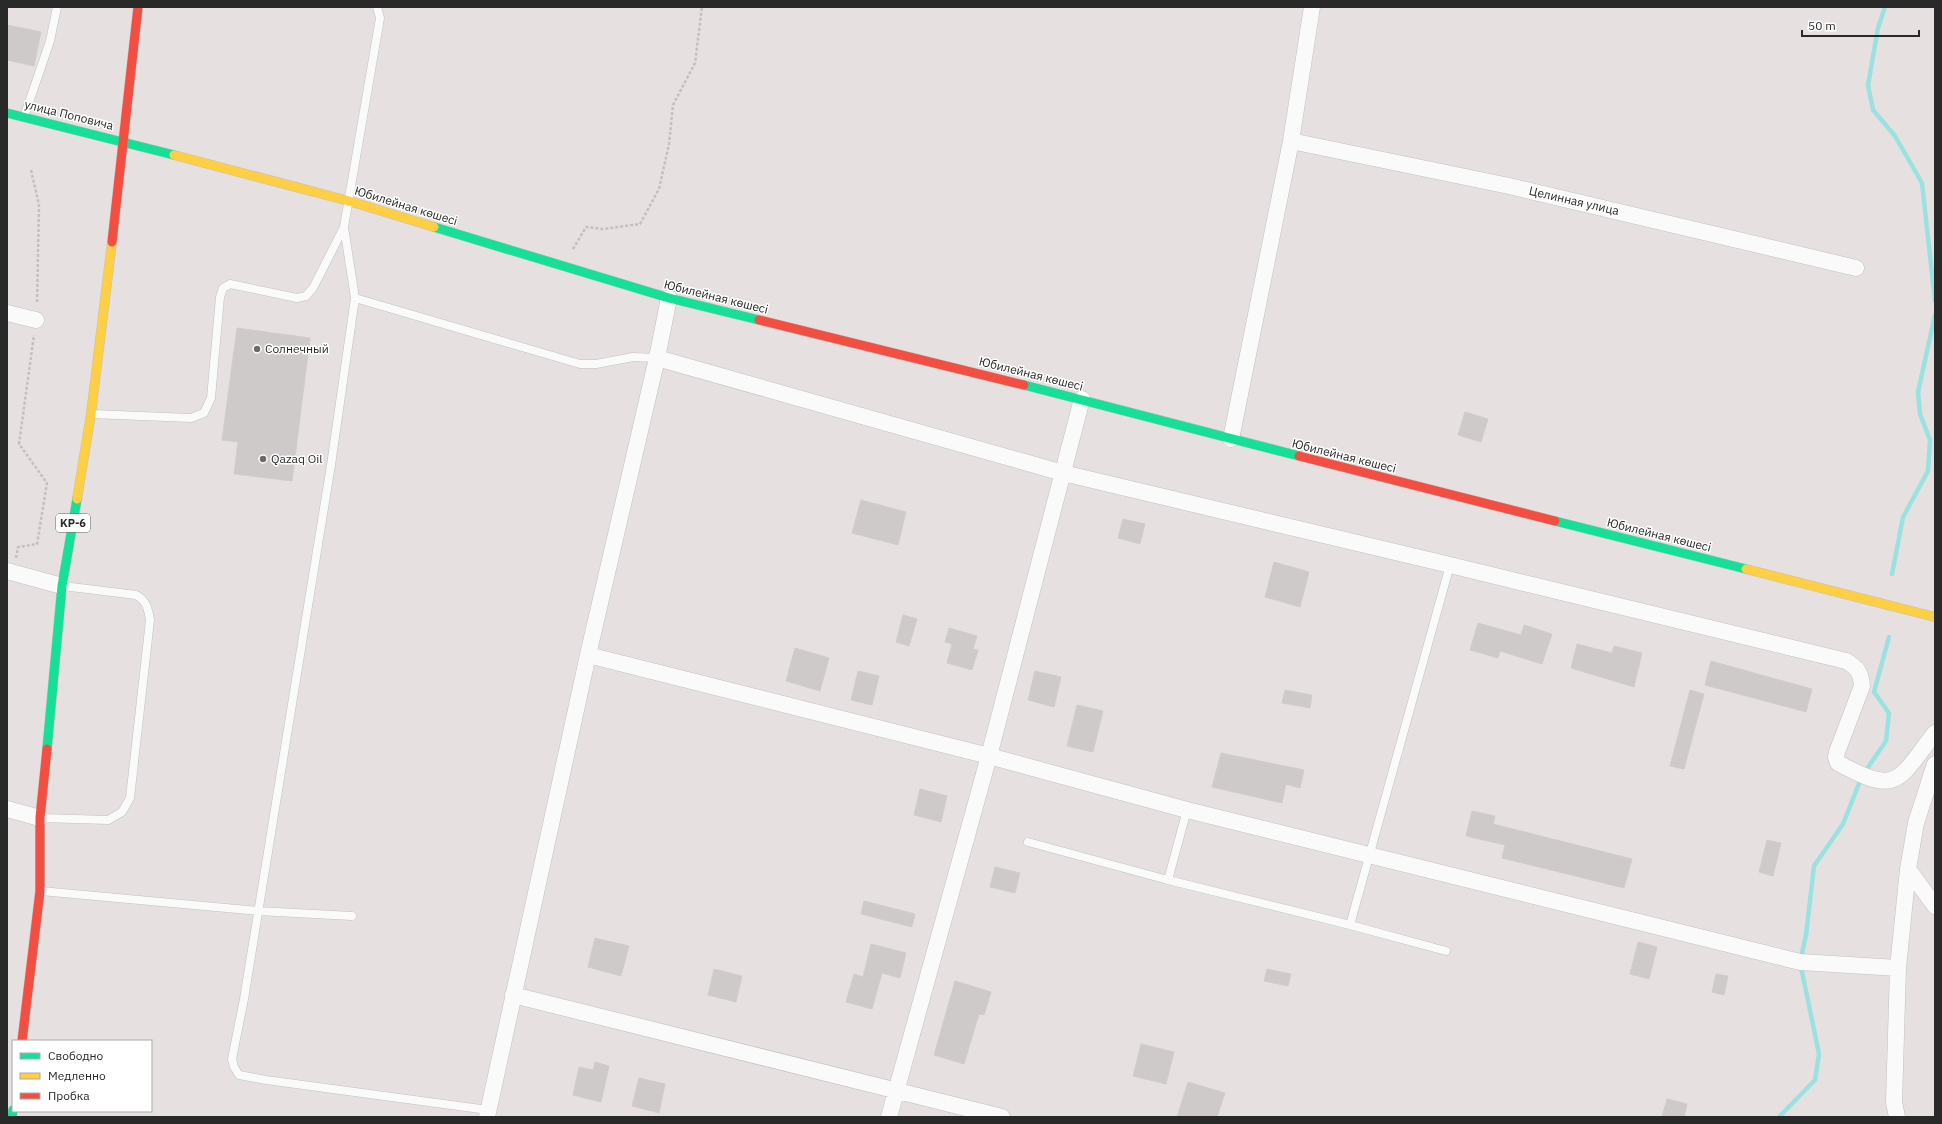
<svg xmlns="http://www.w3.org/2000/svg" width="1942" height="1124" font-family="'IBM Plex Sans',sans-serif">
<style>
.lines{fill:none;stroke-linecap:round;stroke-linejoin:round}
.stream{stroke:#9ae2e1;stroke-width:4.5}
.building{fill:#cecac9;stroke:#d1cdcc}
.lane-casing{stroke:#c1c0c0;stroke-width:9}
.street-casing{stroke:#c1c0c0;stroke-width:17}
.fast-casing{stroke:#c1c0c0;stroke-width:10}
.slow-casing{stroke:#c1c0c0;stroke-width:10}
.jam-casing{stroke:#c1c0c0;stroke-width:10}
.path{stroke:#c1c1c1;stroke-width:2.5;stroke-dasharray:3 2;stroke-linecap:butt}
.lane{stroke:#fbfafa;stroke-width:8}
.street{stroke:#fbfafa;stroke-width:16}
.fast{stroke:#16e098;stroke-width:9}
.slow{stroke:#ffcf43;stroke-width:9}
.jam{stroke:#f24e42;stroke-width:9}
.poi-dot{fill:#6b6969;stroke:#fff;stroke-width:1.5}
.labels{text-anchor:middle;stroke-width:3;stroke-linejoin:round;paint-order:stroke}
.shield{fill:#fff;stroke:#696969;stroke-width:1}
.shield-label{font-size:11px;font-weight:bold;fill:#292929}
.street-label{font-size:12px;fill:#292929;stroke:#fff}
.poi-label{font-size:12px;fill:#292929;stroke:#fff;text-anchor:start}
</style>
<rect width="100%" height="100%" fill="#e6e1e0"/>
<g class="lines">
<path class="stream" d="M1885,7L1878,28L1868,85L1873,110L1895,136L1922,183L1935,301
M1892,574L1903,517L1928,471L1930,440L1920,414L1918,392L1935,315
M1779,1117L1815,1080L1819,1054L1800,962L1806,935L1814,866L1843,824L1862,776L1886,741L1889,713L1874,692L1889,637"/>
</g>
<path class="building" d="M7,25L41,32L34,66L7,60Z
M237,328L310,338L292,481L234,474L238,442L222,440Z
M1465,412L1488,419L1481,442L1458,435Z
M861,500L906,512L898,545L852,533Z
M1123,519L1145,524L1140,544L1118,538Z
M1274,562L1309,572L1300,607L1265,597Z
M903,615L917,619L909,646L896,642Z
M1478,623L1521,635L1524,625L1552,634L1542,664L1500,651L1498,658L1470,650Z
M949,628L977,636L973,649L978,650L972,670L947,663L952,644L945,642Z
M1577,644L1612,653L1614,646L1642,653L1634,687L1571,668Z
M795,648L829,658L820,691L786,681Z
M1711,661L1812,689L1806,712L1705,685Z
M858,671L879,676L872,705L851,700Z
M1035,671L1061,677L1054,707L1028,700Z
M1285,690L1312,695L1310,708L1282,703Z
M1690,690L1704,694L1684,769L1670,766Z
M1077,705L1103,711L1093,752L1067,746Z
M1221,753L1304,770L1300,788L1286,784L1282,803L1212,787Z
M920,789L947,796L941,822L914,815Z
M1472,811L1495,816L1493,824L1632,859L1624,888L1502,858L1505,845L1466,836Z
M1767,840L1781,843L1773,876L1759,872Z
M995,867L1020,873L1015,893L990,887Z
M864,901L915,914L912,927L861,914Z
M595,938L629,946L621,976L588,967Z
M1638,942L1657,947L1649,979L1630,974Z
M871,944L906,953L900,978L882,973L872,1009L846,1002L854,974L863,977Z
M714,969L742,976L736,1002L708,995Z
M1267,969L1291,974L1288,986L1264,981Z
M1716,974L1728,976L1724,995L1712,992Z
M955,981L991,992L984,1015L979,1014L964,1064L934,1055Z
M1141,1044L1174,1052L1166,1084L1133,1076Z
M595,1062L609,1066L601,1102L573,1095L579,1067L593,1070Z
M639,1078L665,1084L659,1113L632,1106Z
M1188,1082L1225,1093L1217,1117H1177Z
M1667,1099L1687,1104L1684,1117H1662Z"/>
<g class="lines">
<g class="lane-casing">
<path id="lane" d="M24,117L50,41L57,7
M344,227L355,298L331,465L244,999L232,1059L234,1067L239,1075L266,1080L488,1110
M355,298L580,364H596L633,357L657,358
M92,414L191,418L204,413L211,398L220,297L223,288L230,284L297,298L306,296L313,288L344,227L380,18L377,7
M41,818L108,820L122,812L130,798L150,620C148,609 147,601 136,595L63,586
M1028,842L1168,880L1187,810
M1168,880L1350,925L1446,951
M41,891L258,911L352,916
M1350,925L1450,565"/>
</g>
<g class="street-casing">
<path id="street" d="M1291,141L1509,186L1856,268
M7,313L36,320
M657,358L1063,473L1450,565L1846,661C1858,668 1861,673 1862,686L1837,752L1836,757L1838,763C1899,796 1897,781 1935,733
M1231,439L1291,141L1312,7
M7,571L62,586
M588,655L989,756L1187,810L1800,962L1898,968
M7,809L40,818
M1908,869L1935,906
M513,995L1002,1117
M487,1117L588,655L657,358L669,298
M889,1117L989,756L1082,399
M1897,1117L1894,1102L1898,968L1908,869L1916,823L1935,764"/>
</g>
<g class="fast-casing">
<path id="fast" d="M7,113L174,155
M434,227L669,298L759,320
M1024,385L1299,456
M1555,521L1746,569
M47,749L62,586L77,499
M12,1117L13,1110"/>
</g>
<g class="slow-casing">
<path id="slow" d="M174,155L349,201L434,227
M77,499L91,414L112,242
M1746,569L1935,617"/>
</g>
<g class="jam-casing">
<path id="jam" d="M112,242L138,7
M759,320L1024,385
M1299,456L1555,521
M22,1041L40,891V818L47,749"/>
</g>
<path class="path" d="M31,170L39,205L37,304
M573,249L586,227L603,229L640,224L659,189L669,144L673,105L695,63L702,7
M16,558L18,547L37,544L47,483L19,444L34,335"/>
<use href="#lane" class="lane"/>
<use href="#street" class="street"/>
<use href="#fast" class="fast"/>
<use href="#slow" class="slow"/>
<use href="#jam" class="jam"/>
</g>
<g class="poi-dot">
<circle cx="257" cy="349" r="4"/>
<circle cx="263" cy="459" r="4"/>
</g>
<g class="labels">
<rect class="shield" x="56" y="514" width="34" height="18" rx="3"/>
<g class="shield-label">
<text x="73" y="527">KP-6</text>
</g>
<g class="street-label">
<text transform="translate(69 115) rotate(14)" y="4">улица Поповича</text>
<text transform="translate(1574 201) rotate(13)" y="4">Целинная улица</text>
<text transform="translate(406 206) rotate(17)" y="4">Юбилейная көшесі</text>
<text transform="translate(716 297) rotate(14)" y="4">Юбилейная көшесі</text>
<text transform="translate(1031 374) rotate(14)" y="4">Юбилейная көшесі</text>
<text transform="translate(1344 456) rotate(14)" y="4">Юбилейная көшесі</text>
<text transform="translate(1659 535) rotate(14)" y="4">Юбилейная көшесі</text>
</g>
<g class="poi-label">
<text x="265" y="353">Солнечный</text>
<text x="271" y="463">Qazaq Oil</text>
</g>
</g>
<rect width="1942" height="1124" fill="none" stroke="#292929" stroke-width="16"/>
<rect x="12" y="1040" width="140" height="72" fill="#ffffff" stroke="#a9a9a9"/>
<rect x="20" y="1053" width="20" height="6" fill="#16e098" stroke="#a9a9a9"/>
<text x="48" y="1060" font-size="12" fill="#292929">Свободно</text>
<rect x="20" y="1073" width="20" height="6" fill="#ffcf43" stroke="#a9a9a9"/>
<text x="48" y="1080" font-size="12" fill="#292929">Медленно</text>
<rect x="20" y="1093" width="20" height="6" fill="#f24e42" stroke="#a9a9a9"/>
<text x="48" y="1100" font-size="12" fill="#292929">Пробка</text>
<path d="M1802 30v6h117v-6" fill="none" stroke="#292929" stroke-width="2"/>
<text x="1808" y="30" font-size="12" fill="#292929" stroke="#ffffff" stroke-width="3" paint-order="stroke">50 m</text>
</svg>
